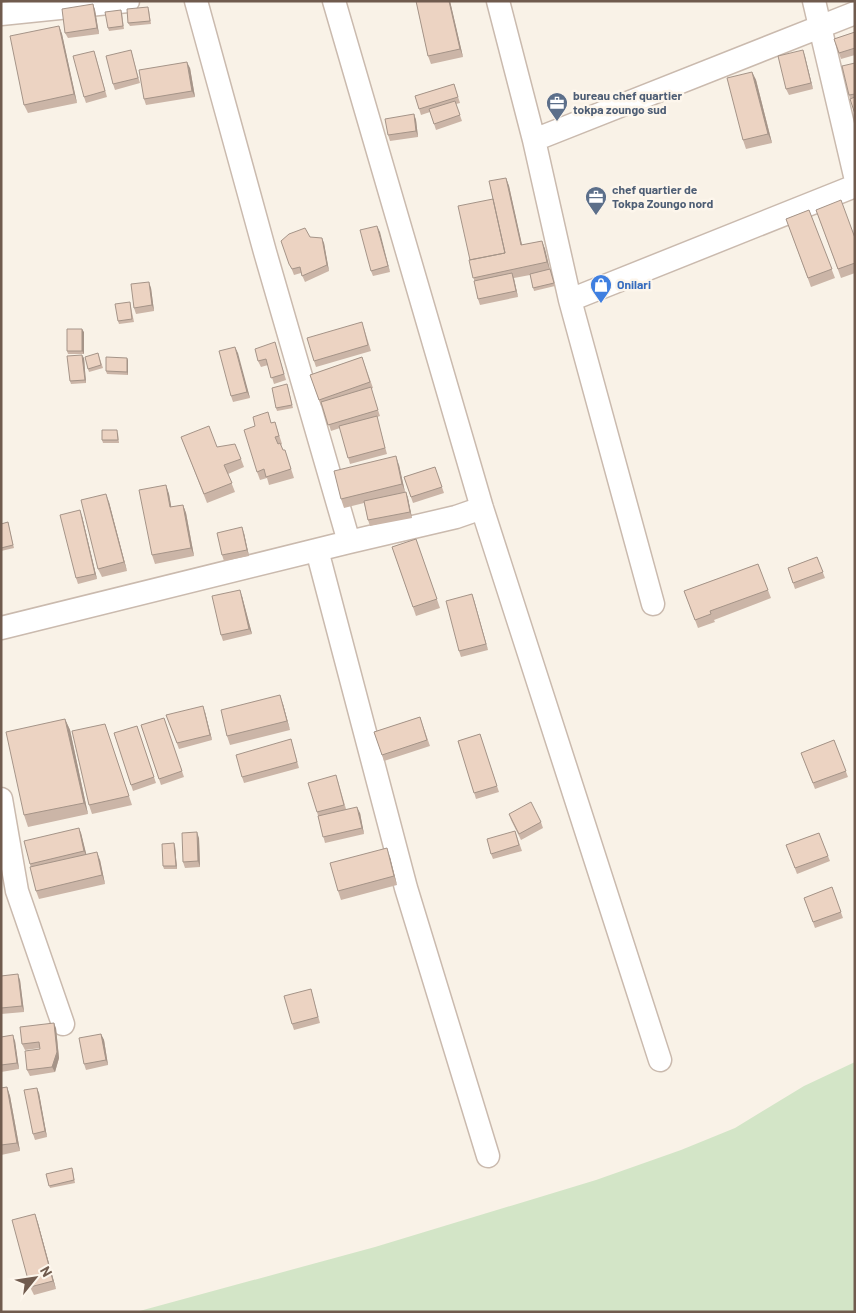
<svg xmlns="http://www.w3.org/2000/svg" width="856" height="1313" font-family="Barlow,sans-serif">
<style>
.green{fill:#d3e5c7}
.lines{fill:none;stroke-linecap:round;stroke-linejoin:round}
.minor-casing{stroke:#cabaae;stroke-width:25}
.minor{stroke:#fff;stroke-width:22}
.wall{fill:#cbb5a7}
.shaded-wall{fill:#a59488}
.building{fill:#ecd3c2;stroke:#a59488}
.labels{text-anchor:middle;stroke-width:5;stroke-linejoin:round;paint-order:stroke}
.service-label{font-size:12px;font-weight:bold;fill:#4e5e75;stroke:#fdf6ec;text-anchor:start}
.shop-label{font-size:12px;font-weight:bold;fill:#366cbe;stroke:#fdf6ec;text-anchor:start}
</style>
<rect width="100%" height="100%" fill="#f9f2e7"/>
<path class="green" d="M855,1062V1312H136L375,1247L596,1180L681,1150L735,1128L804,1086Z"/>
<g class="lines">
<g class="minor-casing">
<path id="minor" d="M196,1L265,252L349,542
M334,1L482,508L660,1060
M498,1L534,140L570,300L653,604
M814,1L855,176
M1,14L128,1
M534,140L855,13
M570,300L855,186
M317,550L406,888L488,1156
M1,628L349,542L456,517L482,508
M1,799L17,891L63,1024"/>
</g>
<use href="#minor" class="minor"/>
</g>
<path class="wall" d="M416,1H450L463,57L431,64L428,56Z
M93,4L95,10L99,34L68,38L65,33Z
M149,10L151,24L130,26L128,23Z
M122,13L124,29L109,31L108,28Z
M59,26L62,34L77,103L28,113L24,105Z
M855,32V55L841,59L834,39Z
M131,50L140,83L115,90L113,84Z
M803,50L813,89L789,95L786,89Z
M96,57L107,97L86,103L84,97Z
M855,63V114L849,95Z
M190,68L195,97L146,105L144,99Z
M752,72L756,80L772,143L746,149L743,140Z
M454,84L460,103L456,104L462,121L436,130L430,112L421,115L415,96Z
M414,114L416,120L418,137L390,141L388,135Z
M506,178L509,186L522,245L542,241L545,249L550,269L555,286L534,291L530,275L514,278L518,297L480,305L478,299L470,260L493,199Z
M809,210L835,278L811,287L786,219Z
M816,210L855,238V273L841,278Z
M377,226L390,272L373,276L371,271Z
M310,237L324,243L329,271L305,282L301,273L294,275L292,270L281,241Z
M151,288L154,311L136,314L134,308Z
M130,302L134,322L119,324L118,321Z
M364,328L371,351L316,367L314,361Z
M84,332V354H68L67,351Z
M275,342L286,380L274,384L268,365L261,367L258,361Z
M235,347L250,398L233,402L231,396Z
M98,353L103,368L89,372L88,369Z
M362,357L373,388L371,389L380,416L377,417L387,454L350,464L340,428L331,431L323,406H321L310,375Z
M84,358L86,383L71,384L70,381Z
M128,360V375L107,374L106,371Z
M288,387L293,408L277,411L276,408Z
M275,422L282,444L281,445L283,450H285L294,478L269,485L267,478L260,480L257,472L255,426Z
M118,433L119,443H103L102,440Z
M181,437L217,447L241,459L244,467L228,474L235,492L207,503Z
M399,465L405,492L408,498L412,518L370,526L368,520L364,503L344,508L341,499Z
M435,467L444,493L413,503L404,477Z
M166,485L169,494L171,507L183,505L186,513L194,556L155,564L152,555Z
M109,502L127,571L102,577L98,569Z
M82,516L97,579L78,584L76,578Z
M8,522L14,548L1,551V524Z
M244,533L249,556L224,561L222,555Z
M416,539L440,608L416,616L392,547Z
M817,557L825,578L795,589L788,568Z
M758,564L771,598L714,620L715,622L698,628L684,591Z
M242,596L252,634L223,641L221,635Z
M474,600L488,650L461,657L459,651Z
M283,704L290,730L230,745L227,736Z
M205,712L212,740L179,749L166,715Z
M420,717L430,746L384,761L374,732Z
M164,718L184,777L161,785L141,725Z
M65,719L70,730L88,814L28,827L24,815Z
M105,724L132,805L92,814L89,805Z
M137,726L156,783L133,791L114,733Z
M480,734L499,792L476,799L458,741Z
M291,739L299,768L244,783L242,777Z
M834,740L848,777L815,789L801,753Z
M338,781L346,809L360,813L364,834L325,843L317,812Z
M509,814L541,822L543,828L521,840L511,820Z
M515,831L522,851L493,859L491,854Z
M81,833L86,854L100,860L105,884L39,899L36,891L30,864Z
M819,833L830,861L797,874L786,845Z
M199,838L200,867L185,868L183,862Z
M174,843L175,846L177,869H164L163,866Z
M390,857L397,885L341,900L338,891Z
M832,887L843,918L815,928L804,898Z
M1,976L20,980L24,1012L1,1014Z
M311,989L320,1023L294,1030L292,1024Z
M56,1028L59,1058L55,1072L30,1076L27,1070L40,1048L25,1050L22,1044Z
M101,1034L104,1040L108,1065L86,1070L84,1064Z
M1,1037L15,1041L19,1069L1,1072Z
M7,1087L10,1096L20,1151L1,1155V1088Z
M39,1093L47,1137L35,1140L33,1134Z
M73,1171L75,1183L50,1188L46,1174Z
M35,1214L38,1223L56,1289L34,1295L30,1287Z"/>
<path class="shaded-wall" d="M449,1H450L463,57L460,49Z
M93,4L95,10L99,34L97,28Z
M59,26L62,34L77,103L74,94Z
M803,50L805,56L813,89L811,83Z
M187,62L190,68L195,97L192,91Z
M752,72L756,80L772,143L768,134Z
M414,114L416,120L418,137L416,131Z
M506,178L509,186L524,254L521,245Z
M377,226L380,232L390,272L388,266Z
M322,238L324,243L329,271L327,265Z
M542,241L545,249L550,271L547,262Z
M512,273L514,279L518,297L516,291Z
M149,282L151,288L154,311L152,305Z
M82,329L84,332V354L82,351Z
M235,347L238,353L250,398L247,392Z
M82,355L84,358L86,383L85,380Z
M127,358L128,360V375L127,372Z
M396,456L399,465L405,492L402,484Z
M166,485L169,494L173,516L170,507Z
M406,492L408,498L412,518L410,512Z
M106,494L109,502L127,571L124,562Z
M183,505L186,513L194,556L191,548Z
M80,510L82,516L97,579L95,574Z
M242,527L244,533L249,556L247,550Z
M240,590L242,596L252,634L249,629Z
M472,594L474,600L488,650L486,644Z
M280,695L283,704L290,730L287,721Z
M203,706L205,712L212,740L210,735Z
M65,719L70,730L88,814L84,803Z
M357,807L360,813L364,834L362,828Z
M79,828L81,833L87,857L84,851Z
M197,832L199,838L200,867L198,861Z
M174,843L175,846L177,869L176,866Z
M387,848L390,857L397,885L394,876Z
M97,852L100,860L105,884L102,875Z
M18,974L20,980L24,1012L22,1006Z
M54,1023L56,1028L59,1058L55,1072L52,1067Z
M101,1034L104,1040L108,1065L106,1060Z
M13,1035L15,1041L19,1069L17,1063Z
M7,1087L10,1096L20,1151L17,1143Z
M37,1088L39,1093L47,1137L45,1131Z
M35,1214L38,1223L56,1289L53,1281Z"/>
<path class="building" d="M416,1H449L460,49L428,56Z
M93,4L97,28L65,33L62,9Z
M148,7L150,21L128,23L127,9Z
M121,10L123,26L108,28L105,12Z
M59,26L74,94L24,105L10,36Z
M855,32V48L839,53L834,39Z
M131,50L138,78L113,84L106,56Z
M803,50L811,83L786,89L778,56Z
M94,51L105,91L84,97L73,56Z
M187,62L192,91L144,99L139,70Z
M855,63V94L849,95L842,66Z
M752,72L768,134L743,140L727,78Z
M454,84L458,97L419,109L415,96Z
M855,97V114L850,99Z
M455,101L460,115L434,124L429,109Z
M414,114L416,131L388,135L385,119Z
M506,178L521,245L542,241L547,262L473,278L469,260L505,253L489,181Z
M493,199L505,253L470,260L458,206Z
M841,200L855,238V263L838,269L816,210Z
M809,210L832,269L808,278L786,219Z
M377,226L388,266L371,271L360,230Z
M305,228L310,237L322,238L327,265L302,276L300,267L292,269L289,264L281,241L289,234Z
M550,269L554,283L533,288L530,274Z
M512,273L516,291L478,299L474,281Z
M149,282L152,305L134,308L131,284Z
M130,302L132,319L118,321L115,304Z
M362,322L368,345L314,361L307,338Z
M67,329H82V351H67Z
M275,342L284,374L271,378L266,359L258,361L255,349Z
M235,347L247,392L231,396L219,351Z
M98,353L101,365L88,369L85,357Z
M82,355L85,380L70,381L67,356Z
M106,357L127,358V372L106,371Z
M362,357L370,382L319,400L310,375Z
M287,384L292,405L276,408L272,388Z
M371,387L378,410L328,425L321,402Z
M268,412L271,423L275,422L279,436L275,437L278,444L280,443L283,450H285L291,469L266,477L264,469L257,472L244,430L255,426L253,417Z
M377,416L385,448L348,458L339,426Z
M209,426L217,447L235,444L241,459L224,465L232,483L204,494L181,437Z
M102,430H117L118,440H102Z
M396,456L402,484L341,499L334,471Z
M435,467L442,487L411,497L404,477Z
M166,485L170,507L183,505L191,548L152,555L139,490Z
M406,492L410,512L368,520L364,501Z
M106,494L124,562L98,569L81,500Z
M80,510L95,574L76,578L60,515Z
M8,522L13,545L1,548V524Z
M242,527L247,550L222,555L217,533Z
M416,539L437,599L413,607L392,547Z
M817,557L823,572L793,583L788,568Z
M758,564L768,590L710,611L711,614L695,620L684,591Z
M240,590L249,629L221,635L212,596Z
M472,594L486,644L459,651L446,601Z
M280,695L287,721L227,736L221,710Z
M203,706L210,735L177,743L166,715Z
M420,717L427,740L382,755L374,732Z
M164,718L182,771L159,779L141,725Z
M65,719L84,803L24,815L6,732Z
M105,724L129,796L89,805L72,731Z
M137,726L154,777L131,785L114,733Z
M480,734L497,786L474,793L458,741Z
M291,739L297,762L242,777L236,755Z
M834,740L846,771L813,783L801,753Z
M336,775L344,805L317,812L308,783Z
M531,802L541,822L519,834L509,814Z
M357,807L362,828L323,837L318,816Z
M79,828L84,851L30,864L24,841Z
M515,831L519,845L491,854L487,839Z
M197,832L198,861L183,862L182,833Z
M819,833L828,856L795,868L786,845Z
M174,843L176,866H163L162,844Z
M387,848L394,876L338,891L330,863Z
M97,852L102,875L36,891L30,867Z
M832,887L841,912L813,922L804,898Z
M18,974L22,1006L1,1008V976Z
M311,989L318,1017L292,1024L284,996Z
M54,1023L57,1052L52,1067L27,1070L25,1051L40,1049L39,1042L22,1044L20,1027Z
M101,1034L106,1060L84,1064L79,1038Z
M13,1035L17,1063L1,1065V1037Z
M7,1087L17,1143L1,1145V1088Z
M37,1088L45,1131L33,1134L24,1090Z
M72,1168L74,1180L49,1186L46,1174Z
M35,1214L53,1281L30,1287L12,1220Z"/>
<defs>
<g id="office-pin" transform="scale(1.125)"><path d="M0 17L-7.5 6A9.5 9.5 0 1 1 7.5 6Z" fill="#5c6f8a" stroke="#fdf6ec"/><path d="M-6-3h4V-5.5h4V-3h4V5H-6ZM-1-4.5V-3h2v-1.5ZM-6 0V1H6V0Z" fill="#fff"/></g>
<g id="shop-pin" transform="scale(1.125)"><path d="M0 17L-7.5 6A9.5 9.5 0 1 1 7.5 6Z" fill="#3f7fe0" stroke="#fdf6ec"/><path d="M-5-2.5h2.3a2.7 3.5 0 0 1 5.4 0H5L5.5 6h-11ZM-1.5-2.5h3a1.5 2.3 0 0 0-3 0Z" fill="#fff"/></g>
</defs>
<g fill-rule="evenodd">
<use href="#office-pin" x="557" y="103"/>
<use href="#office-pin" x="596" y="197"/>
<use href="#shop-pin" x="601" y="285"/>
</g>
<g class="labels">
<g class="service-label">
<text x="573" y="100">bureau chef quartier<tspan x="573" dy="14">tokpa zoungo sud</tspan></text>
<text x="612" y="194">chef quartier de<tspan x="612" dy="14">Tokpa Zoungo nord</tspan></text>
</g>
<g class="shop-label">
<text x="617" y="289">Onilari</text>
</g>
</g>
<rect width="856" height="1313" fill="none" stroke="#705b4e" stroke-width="5"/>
<g transform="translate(35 1278) rotate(60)" stroke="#fdf6ec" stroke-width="4" paint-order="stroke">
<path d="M0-4L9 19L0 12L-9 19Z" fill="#705b4e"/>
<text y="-8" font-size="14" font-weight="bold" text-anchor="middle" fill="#705b4e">N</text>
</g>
</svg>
